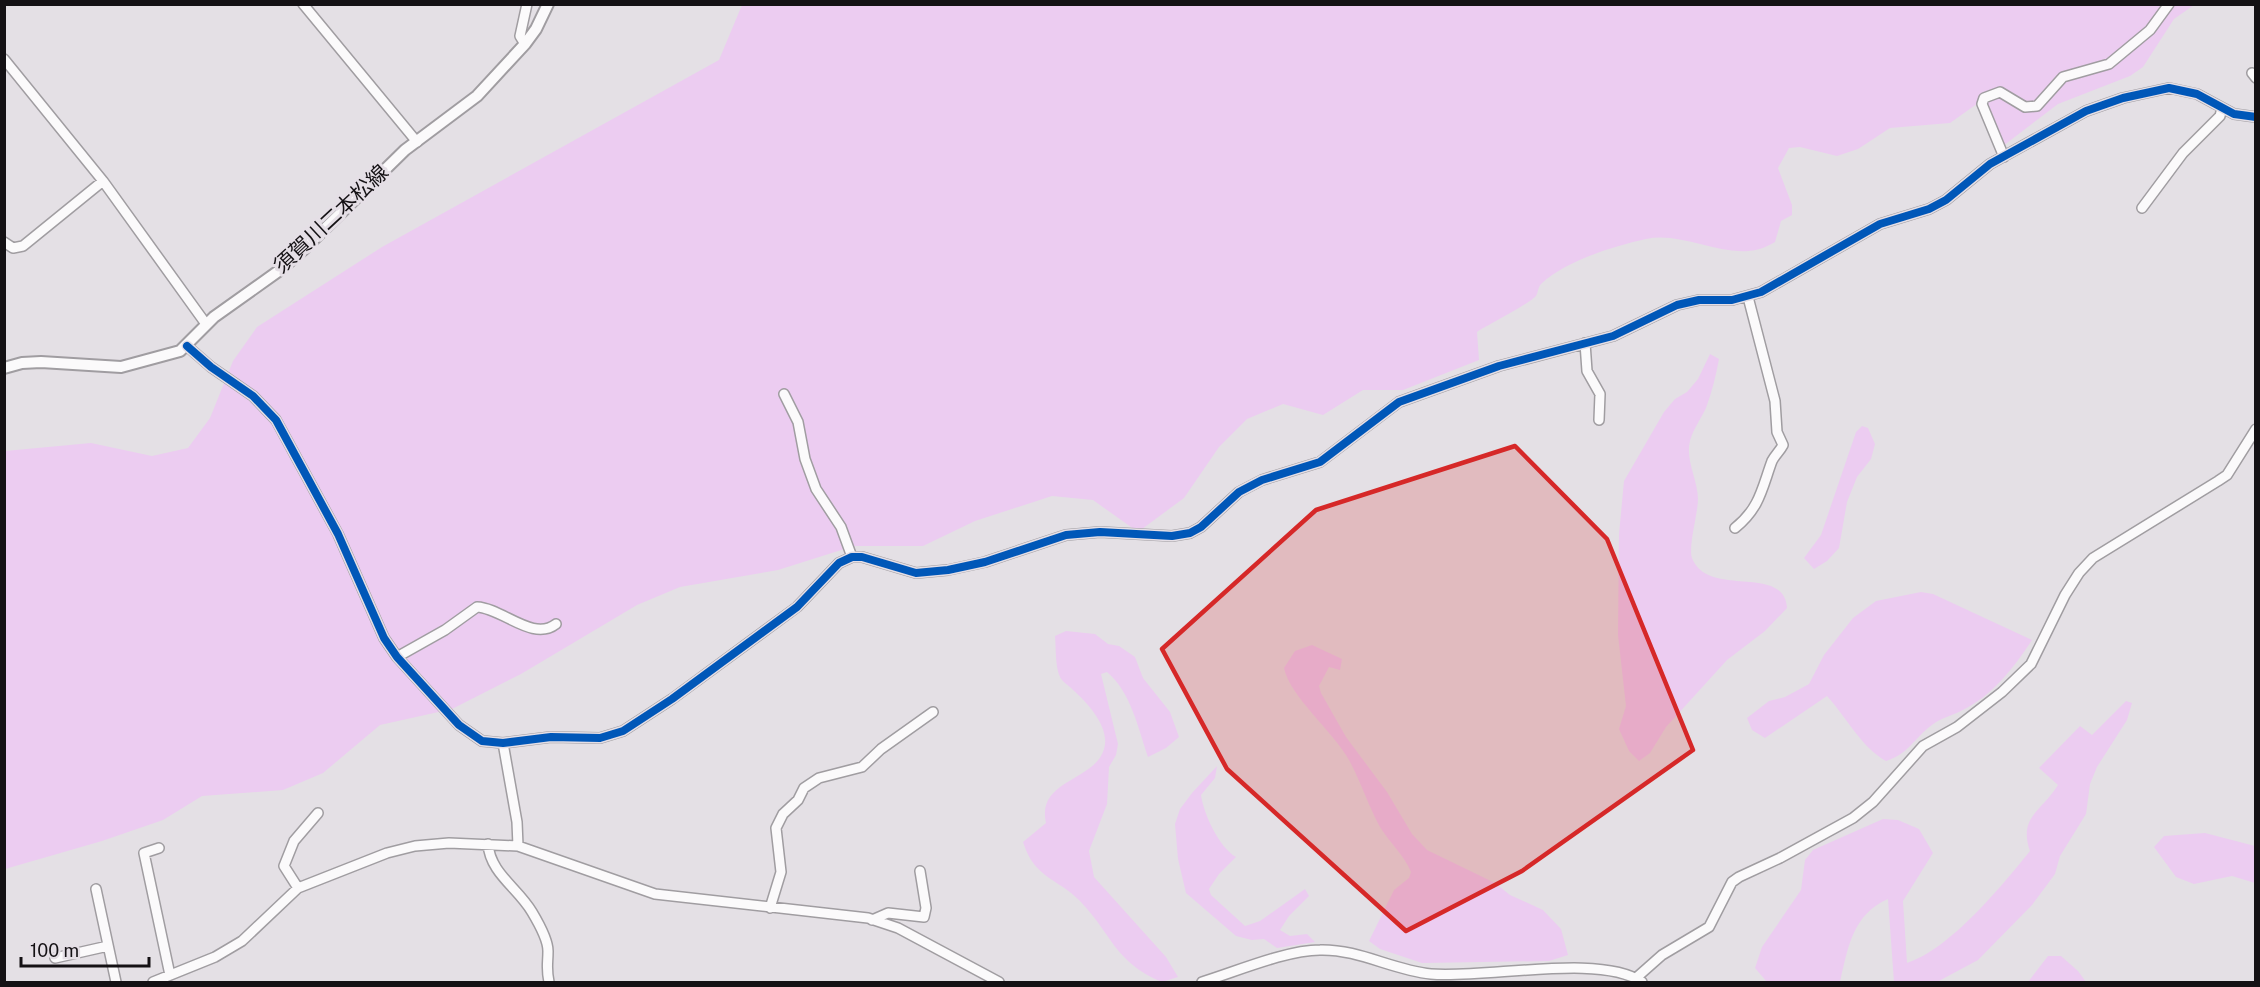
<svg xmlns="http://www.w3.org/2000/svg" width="2260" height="987" font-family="'Public Sans','Noto Sans JP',sans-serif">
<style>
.green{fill:#ecccf1}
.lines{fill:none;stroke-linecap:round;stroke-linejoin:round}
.minor-casing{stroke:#a09da1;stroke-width:12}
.major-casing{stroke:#a09da1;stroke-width:14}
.minor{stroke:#fbfafb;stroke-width:9}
.major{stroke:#fbfafb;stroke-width:10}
.cycleway-casing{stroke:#e5dfe6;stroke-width:11}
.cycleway{stroke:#0057b8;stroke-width:8}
.marked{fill:#d62828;fill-opacity:0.2;stroke:#d62828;stroke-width:4.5;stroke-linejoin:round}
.labels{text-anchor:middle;stroke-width:6;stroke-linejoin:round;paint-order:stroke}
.street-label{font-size:21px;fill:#141114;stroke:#e5dfe6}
</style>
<rect width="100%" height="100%" fill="#e4e0e5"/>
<path class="green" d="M742,5H2194L2174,19L2143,67L2130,76L2058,104L2003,146L1981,101L1950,123L1890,128L1858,149L1837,156L1800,147L1789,148L1778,168L1792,205V215L1781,221L1775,242C1734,268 1689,230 1646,239C1614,246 1565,261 1541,284C1538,287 1538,293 1536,296C1529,304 1488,325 1477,332L1479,360L1403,390H1363L1323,415L1283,404L1247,419L1219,447L1184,498L1138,532L1093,500L1052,496L975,521L923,546H854L778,570L680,587L637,605L521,674L452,709L380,725L323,773L283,790L202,796L163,820L102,841L5,869V451L91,443L152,456L188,448L210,418L233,361L257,327L382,247L719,60Z
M1710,354L1719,359C1716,375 1712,392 1706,408C1701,419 1693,429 1690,441C1685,459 1698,481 1698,499C1698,513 1688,547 1692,558C1708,599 1784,563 1787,608L1765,631L1727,660L1666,727L1650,753L1639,761L1629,751L1619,729L1626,706L1618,635L1619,534L1624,481L1664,412L1675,399L1687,392L1698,379Z
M1862,426L1868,428L1875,444L1871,459L1857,477L1847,502L1839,548L1827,561L1814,569L1804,558L1821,535L1856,432Z
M1921,592L1933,594L2032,640C2013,669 1992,696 1961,711C1951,716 1941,718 1932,725C1913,739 1910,753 1886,761C1861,747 1847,718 1827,696L1765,738L1752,730L1747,718L1769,701L1785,697L1809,684L1824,655L1853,618L1876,601Z
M1066,631L1095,634L1108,644L1119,646L1135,657L1143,678L1170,712L1179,737L1166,748L1148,757C1138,728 1131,692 1107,672L1101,674L1118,744L1116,755L1109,767L1107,804L1089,851L1094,877L1166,957L1178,977L1162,982C1114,962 1112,934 1080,901C1056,877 1035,879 1023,842L1046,823C1036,780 1095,781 1104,749C1111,728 1087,702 1073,690C1070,686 1062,682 1060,677C1055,667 1056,647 1055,636Z
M1312,645L1342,659L1340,670L1329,667L1319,686L1321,693L1346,737L1387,792L1412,834L1427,850L1495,883L1510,895L1543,910L1561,929L1568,955L1549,961L1422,963L1380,949L1369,941L1394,890L1409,878L1411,872C1404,855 1390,843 1380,827C1368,805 1361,782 1349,760C1333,731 1290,697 1284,668L1295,651Z
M2126,701L2132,703L2127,720L2097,767L2090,784L2086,814L2060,856L2055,874L2032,905L1978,960L1937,982H1894L1888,899C1853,914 1848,947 1840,982H1767L1755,968L1762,947L1801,890L1805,860L1813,850L1883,819L1898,820L1919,829L1933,853L1903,901L1907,963C1950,949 2001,887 2030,851C2018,817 2042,811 2058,785L2039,768L2080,726L2092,735Z
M1217,766L1215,778L1201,795C1204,815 1219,847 1236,857L1219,874L1209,889L1211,895L1245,926L1260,921L1305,889L1309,896L1289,916L1280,930L1290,936L1307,934L1315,942L1277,948L1264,939L1252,940L1236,936L1186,893L1178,859L1175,824L1180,809L1192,793Z
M2205,833L2255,846V883L2232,876L2194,884L2176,877L2154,847L2164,836Z
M2048,956H2061L2078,971L2086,982H2028Z"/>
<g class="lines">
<g class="minor-casing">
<path id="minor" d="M303,4L417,142
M525,44L520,36L527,4
M4,59L103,181L206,324
M2252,73L2256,78
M2004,157L1982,104L1984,98L2000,92L2025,107L2037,106L2063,77L2109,64L2150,30L2169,4
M2142,208L2183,153L2220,116L2222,108
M4,242L13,248L23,246L103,181
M1585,343L1587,371L1600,394L1599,420
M187,346L211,367L253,396L276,420L338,534L384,638L397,657L459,725L482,741L503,743L551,737L600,738L623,731L672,699L797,607L839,563L852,557H862L916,573L948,570L985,562L1066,535L1100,532L1172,536L1190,533L1201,527L1239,492L1262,480L1320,462L1399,402L1499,366L1613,336L1677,305L1699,300H1732L1761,292L1880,224L1929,209L1946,200L1990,164L2086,111L2123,98L2169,88L2197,94L2234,114L2256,117
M784,394L798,422L805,459L816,489L841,527L852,557
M1735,528C1760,508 1762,488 1772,461C1775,455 1780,451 1783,445L1777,432L1775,401L1748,297
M397,657L445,630L477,607C502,608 533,642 556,624
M503,743L517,822L518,846
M488,844C490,873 518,888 532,912C538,922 548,939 548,951C548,964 546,968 549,982
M159,848L144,853L170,975
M298,888L284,866L294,841L318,813
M96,889L116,982
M770,908L781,872L776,828L783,814L798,800L804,788L819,778L862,767L881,749L933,712
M872,920L888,913L924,917L926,908L920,871
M55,958L108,946
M1636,978L1662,955L1709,927L1732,882L1739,877L1780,858L1853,818L1873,802L1923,746L1957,727L2002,692L2031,664L2065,595L2079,573L2093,558L2218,481L2227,475L2256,429
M153,982L215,957L242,941L298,888L387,853L415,846L449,843L518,846L655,894L868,918L898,928L999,982
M1202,982C1235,972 1286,950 1320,950C1359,949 1392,970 1431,974C1485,979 1600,953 1642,982"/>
</g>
<g class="major-casing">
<path id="major" d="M4,368L22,363L41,362L121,367L180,351L214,317L280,270L304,249L405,150L477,96L525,44L536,29L548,4"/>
</g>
<use href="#minor" class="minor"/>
<use href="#major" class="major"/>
<g class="cycleway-casing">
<path id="cycleway" d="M187,346L211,367L253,396L276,420L338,534L384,638L397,657L459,725L482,741L503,743L551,737L600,738L623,731L672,699L797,607L839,563L852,557H862L916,573L948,570L985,562L1066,535L1100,532L1172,536L1190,533L1201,527L1239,492L1262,480L1320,462L1399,402L1499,366L1613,336L1677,305L1699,300H1732L1761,292L1880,224L1929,209L1946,200L1990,164L2086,111L2123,98L2169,88L2197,94L2234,114L2256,117"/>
</g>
<use href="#cycleway" class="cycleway"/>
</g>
<path class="marked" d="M1515,446L1607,539L1693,750L1522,871L1406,931L1227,769L1162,649L1316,510Z"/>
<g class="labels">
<g class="street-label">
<text transform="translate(331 219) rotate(-43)" y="7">須賀川二本松線</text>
</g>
</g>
<rect width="2260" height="987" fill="none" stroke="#141114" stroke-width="12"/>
<path d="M21 957v9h128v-9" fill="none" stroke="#141114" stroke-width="3"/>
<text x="30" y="957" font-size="18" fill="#141114" stroke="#e5dfe6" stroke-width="4.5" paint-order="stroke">100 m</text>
</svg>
